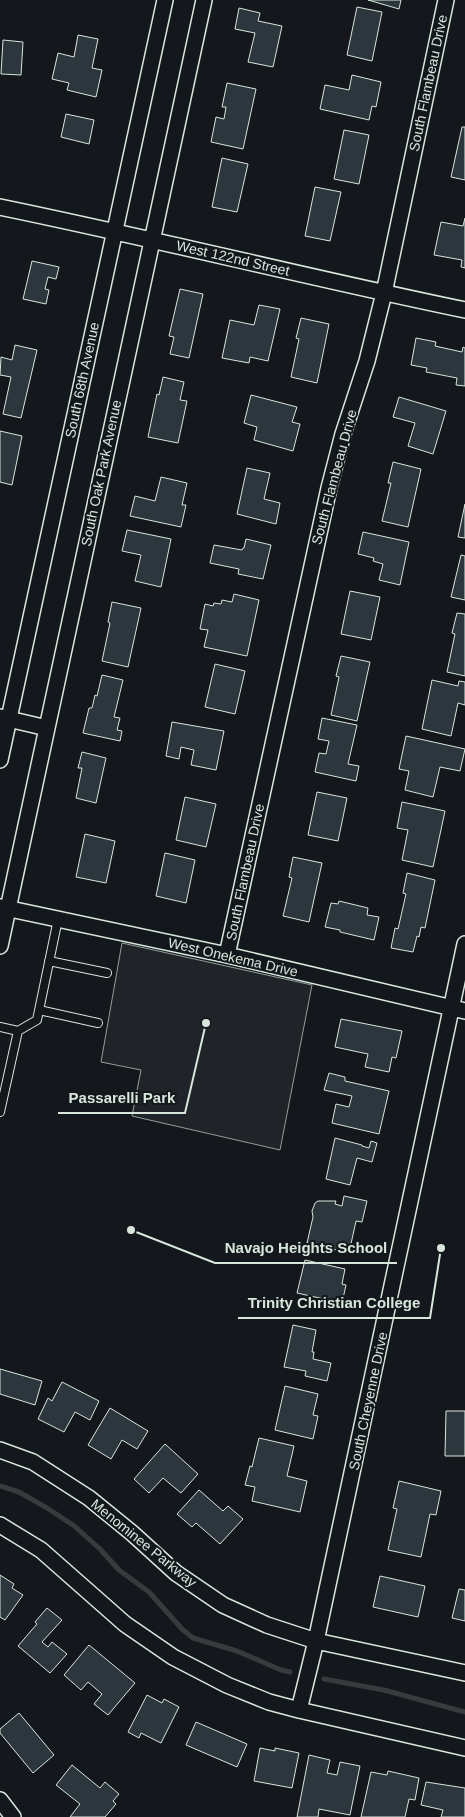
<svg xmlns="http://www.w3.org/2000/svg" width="465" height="1817" font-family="Helvetica,sans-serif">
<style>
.green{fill:#202428;stroke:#939e99}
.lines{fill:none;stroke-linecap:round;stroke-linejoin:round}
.stream{stroke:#363b3e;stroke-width:5}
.building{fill:#2c363c;stroke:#d8e6dc}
.lane-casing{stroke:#d8e6dc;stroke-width:10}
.street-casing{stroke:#d8e6dc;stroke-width:18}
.lane{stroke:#14181c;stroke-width:8}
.street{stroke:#14181c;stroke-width:15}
.labels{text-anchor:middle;stroke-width:4;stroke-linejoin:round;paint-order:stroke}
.street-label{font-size:14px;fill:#d8e6dc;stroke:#14181c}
.leader{fill:none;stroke:#d8e6dc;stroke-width:2}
.callout-dot{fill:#d8e6dc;stroke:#14181c;stroke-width:2}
.callout-label{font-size:15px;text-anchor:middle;font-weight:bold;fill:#d8e6dc;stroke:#14181c;stroke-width:4;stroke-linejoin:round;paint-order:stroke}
</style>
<rect width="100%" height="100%" fill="#14181c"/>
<path class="green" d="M122,943L312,985L280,1150L132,1116L141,1070L101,1062Z"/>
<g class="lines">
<path class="stream" d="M0,1486L19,1492L47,1508L73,1525L100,1549L119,1570L149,1592L182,1629L193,1638L237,1651L281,1670L290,1672
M324,1679L384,1690L465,1712"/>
</g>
<path class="building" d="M368,0H401L399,9Z
M357,7L382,12L372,61L347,55Z
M239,8L260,13L258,21L282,26L273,67L248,62L255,33L235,29Z
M78,35L98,39L92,68L102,70L96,97L67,90L69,83L52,79L58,53L74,57Z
M3,40L23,42L21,75L1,74Z
M352,75L381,82L376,107L372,106L369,120L320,109L325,85L349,90Z
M227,83L256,89L243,149L211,142L216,117L224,119L226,107H222Z
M66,114L94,120L89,144L61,137Z
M462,127H465V180L451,177Z
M344,130L369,135L359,184L334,179Z
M222,158L248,164L237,212L212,207Z
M315,187L341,192L330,241L305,236Z
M465,218V268L461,267L462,260L434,255L441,222L463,226Z
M32,261L59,267L56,279L48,277L45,289L49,290L46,304L23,299Z
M180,289L203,294L189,358L170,354L174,337L169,336Z
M259,305L280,309L268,361L250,357L249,363L222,358L230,320L254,325Z
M301,318L329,324L317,383L291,377L299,339L296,338Z
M416,338L436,342L435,346L462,352L463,347L465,348V386L456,385L457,378L426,372L427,368L411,365Z
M15,345L37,350L21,418L3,414L11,377L0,375L1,357L12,360Z
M163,377L184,382L180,400L187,401L178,443L148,437L157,394L159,395Z
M251,395L297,407L292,422L300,424L293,451L254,440L257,427L244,423Z
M399,397L446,411L433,454L408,446L415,423L393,417Z
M0,431L22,436L12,485L0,482Z
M393,462L421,469L408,527L382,521L391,483H388Z
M247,468L270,473L264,499L280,503L276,524L237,514Z
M161,477L187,483L182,505H186L181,527L130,516L135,496L155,501Z
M465,504V538L458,537Z
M127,530L171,539L161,587L135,581L141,555L122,551Z
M363,532L409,542L400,585L379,580L383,564L373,561L374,558L358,554Z
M246,539L271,545L263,579L238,574L239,569L210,563L214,545L242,550L243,548H244Z
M461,555L465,556V600L451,597Z
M350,591L380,597L371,640L341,634Z
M234,594L259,600L247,656L204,647L208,630L200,629L205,604L213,606L214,603L221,604L222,600L232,602Z
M112,602L141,608L128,667L102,661L110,623L108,622Z
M457,613L465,614V676L447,672L455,634L452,633Z
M341,656L370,662L357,721L331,715L339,677L336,676Z
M215,664L245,671L235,714L205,707Z
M102,675L123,680L114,717L120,718L117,730L122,731L120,741L83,733L89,708H92L95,695L97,696Z
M432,680L458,686L459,681L465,682V705L458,703L451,736L422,729Z
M322,718L357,725L348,764L359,766L356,781L315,772L319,753L326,754L329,741L318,739Z
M172,722L224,731L216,770L191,765L194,750L181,747L179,759L166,756Z
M406,736L465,749L460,771L440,767L433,797L405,790L409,771L399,769Z
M82,752L106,758L96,803L76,798L82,768H78Z
M317,792L347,798L338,841L308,835Z
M185,797L216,804L206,847L176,840Z
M402,802L445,811L433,867L402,860L408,830L397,828Z
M85,834L115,841L106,883L76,877Z
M165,853L195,860L186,903L156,896Z
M293,857L322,863L309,922L283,916L292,878L289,877Z
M407,873L435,880L425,928L421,927L419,937L417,936L413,952L391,948L395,928L398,929L406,894L403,893Z
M339,901L368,908L367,915L379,917L374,940L340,932V930L325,927L331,903L338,904Z
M341,1019L402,1031L396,1058L392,1057L389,1072L365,1067L368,1054L335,1047Z
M329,1073L345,1077V1081L389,1091L379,1134L332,1123L336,1104L349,1107L352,1096L324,1090Z
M335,1138L362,1145V1146L369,1148L371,1141L377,1143L372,1162L357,1158L350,1185L326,1179Z
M344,1196L367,1201L362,1222L356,1221L349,1253L307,1243L313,1217L312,1211L315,1203L318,1201H336L335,1204L342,1206Z
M305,1260L345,1269L342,1284L346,1285L342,1303L297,1293Z
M293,1325L316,1330L312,1352H314L313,1359L331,1363L327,1381L305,1376L306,1371L284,1367Z
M0,1369L42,1381L35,1405L0,1394Z
M62,1382L99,1401L90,1420L75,1412L64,1432L38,1419L48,1398L52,1401Z
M285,1386L318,1394L313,1415L318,1416L313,1439L275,1430Z
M110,1408L148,1431L137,1449L122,1440L111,1459L88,1445Z
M446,1411H465V1456H445Z
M259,1438L294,1446L287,1476L307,1481L300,1512L252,1501L255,1487L245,1485L250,1466L252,1467Z
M165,1444L198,1474L181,1493L163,1478L149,1493L134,1479Z
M399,1481L441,1491L436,1515L430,1514L421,1557L388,1550L397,1509L393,1508Z
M199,1490L223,1511L228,1506L243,1519L220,1544L196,1523L192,1527L177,1514Z
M0,1575L14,1584L12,1588L23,1595L5,1620L0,1617Z
M380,1576L425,1586L418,1617L373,1607Z
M459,1589L465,1590V1621L452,1618Z
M47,1608L62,1620L42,1642L48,1647L52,1642L67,1654L50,1673L18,1646L37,1624L35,1622Z
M89,1645L135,1683L108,1715L94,1704L102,1694L88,1682L81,1690L64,1675Z
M147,1695L162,1703L164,1699L179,1707L161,1743L141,1733L139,1738L128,1732Z
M19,1713L54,1755L33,1773L0,1733V1729Z
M196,1722L247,1744L237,1767L186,1745Z
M260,1748L275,1751V1748L299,1753L292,1788L254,1781Z
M309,1755L330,1760L327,1773L337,1775L340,1762L360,1766L350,1815L319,1809L318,1817H297Z
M72,1765L100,1788L105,1782L119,1794L113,1801L116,1804L105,1817H70L80,1804L56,1785Z
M388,1771L419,1778L415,1800L409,1799L405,1817H361L371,1772L387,1775Z
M426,1782L465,1788V1817H441L443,1810L421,1805Z"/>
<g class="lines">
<g class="lane-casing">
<path id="lane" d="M49,961L107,973
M39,1010L98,1023
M0,1027L18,1031L0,1112
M18,1031L37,1020L58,919"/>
</g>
<g class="street-casing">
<path id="street" d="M0,207C156,239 310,278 465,310
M0,717L47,728
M0,760L165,0
M1,907L227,955L465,1011
M0,946L204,0
M227,955L329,488L343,434L367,361L384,293L446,0
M0,1450L33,1462L89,1498L132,1533L176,1573L223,1605L267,1625L316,1641L465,1673
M0,1525L41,1550L125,1624L173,1657L227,1685L269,1702L299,1710L465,1748
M299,1710L316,1641L465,944
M0,1800L13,1817"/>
</g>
<use href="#lane" class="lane"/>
<use href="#street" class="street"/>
</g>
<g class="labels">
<g class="street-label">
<text transform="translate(428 83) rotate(-78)" y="5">South Flambeau Drive</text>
<text transform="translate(233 258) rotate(13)" y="5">West 122nd Street</text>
<text transform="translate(82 380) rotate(-78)" y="5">South 68th Avenue</text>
<text transform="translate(101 473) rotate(-78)" y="5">South Oak Park Avenue</text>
<text transform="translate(334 477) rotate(-75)" y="5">South Flambeau Drive</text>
<text transform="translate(245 872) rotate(-78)" y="5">South Flambeau Drive</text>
<text transform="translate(233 957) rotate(13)" y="5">West Onekema Drive</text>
<text transform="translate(368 1401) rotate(-78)" y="5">South Cheyenne Drive</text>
<text transform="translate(144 1543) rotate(39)" y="5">Menominee Parkway</text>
</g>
</g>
<path class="leader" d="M206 1023L185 1113H58M131 1230L215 1263H397M441 1248L430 1318H238"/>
<g class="callout-dot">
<circle cx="206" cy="1023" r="5"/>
<circle cx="131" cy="1230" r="5"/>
<circle cx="441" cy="1248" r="5"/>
</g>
<g class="callout-label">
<text x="122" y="1103">Passarelli Park</text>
<text x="306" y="1253">Navajo Heights School</text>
<text x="334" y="1308">Trinity Christian College</text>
</g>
</svg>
